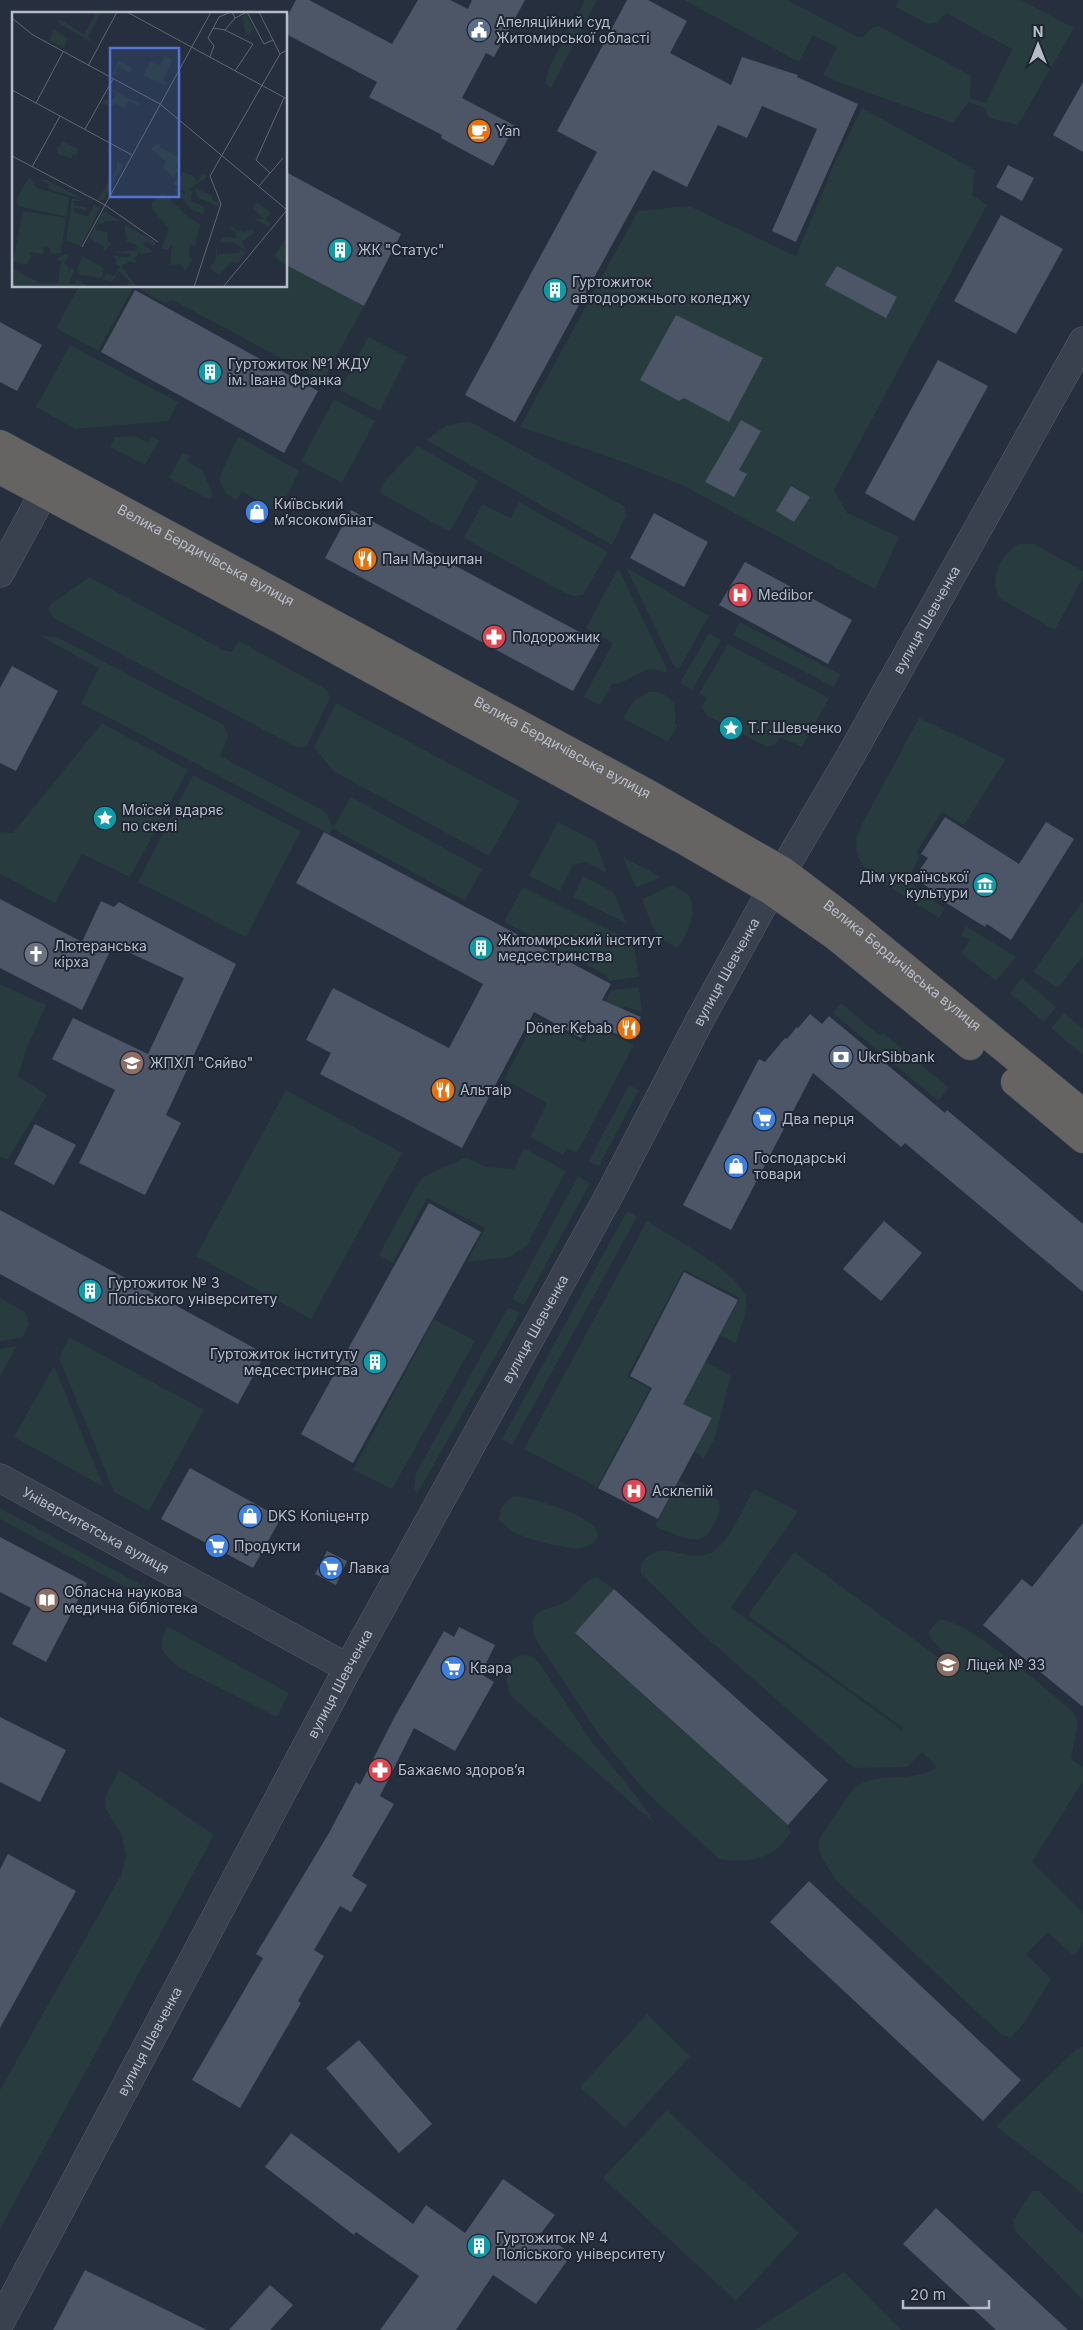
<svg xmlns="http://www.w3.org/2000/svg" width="1083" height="2330" font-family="Inter,sans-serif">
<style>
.green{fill:#283b3e}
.building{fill:#4c5666}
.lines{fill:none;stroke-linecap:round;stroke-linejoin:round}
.minor-casing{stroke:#585f6b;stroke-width:29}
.tertiary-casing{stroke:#585f6b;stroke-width:29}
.trunk-casing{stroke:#454c58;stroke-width:29}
.minor{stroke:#3a414e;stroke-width:28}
.tertiary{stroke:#3a414e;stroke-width:28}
.trunk{stroke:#666462;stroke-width:28}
.labels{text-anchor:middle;stroke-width:4;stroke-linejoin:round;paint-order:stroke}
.poi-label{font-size:14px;fill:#b6bcc8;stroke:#1f2633;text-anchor:start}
.street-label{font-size:14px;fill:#b6bcc8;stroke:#1f2633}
.inset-road{fill:none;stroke:#606775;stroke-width:1}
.view{fill:#5374d2;fill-opacity:0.15;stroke:#5374d2;stroke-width:2.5}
.inset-edge{fill:none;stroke:#b6bcc8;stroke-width:2.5}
</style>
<rect width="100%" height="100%" fill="#262f3d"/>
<path class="green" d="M585,0H597L551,88L545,83L549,68Z
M684,0H787L858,37H863L871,28L879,26L971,76L970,98L986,103L1012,49L946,13L937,23L928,24L896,7L898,0H1021L1074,28L1018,125L989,118L985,108L969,102L953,123L841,83L823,75L837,47L813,35L799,62Z
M862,108L975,170L972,195L987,205L834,490L847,513L899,537L875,589L684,486L621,461L520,427L638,211L689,206L796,256L835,162Z
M286,265L364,306L323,381L173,300L165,303L134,286H286Z
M79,286H134L98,351L56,328Z
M368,337L407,357L380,411L340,390Z
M70,345L178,402L168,421L75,429L36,407Z
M334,399L375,421L342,483L301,461Z
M469,421L624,506L626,516L612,545L426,440L447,425Z
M136,436L148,443L152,436L159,440L145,465L110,447L115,437Z
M238,436L299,471L282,506L274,511L242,491L237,500L226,494L219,478Z
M418,446L478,481L450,532L380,493L383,483Z
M183,453L190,456L187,461L203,471L213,495L210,500L169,478Z
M519,502L608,552L583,595L574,596L567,594L464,538L482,504L511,518Z
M1019,544H1034L1083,571V577L1055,630L999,598C989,579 1001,553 1019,544Z
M626,567L709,616L679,669L673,665Z
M618,568L667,669L666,673C643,661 634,683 612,684L600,705L584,697L613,643L586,628Z
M89,577L223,650L231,652L239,641L327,690L330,698L307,746L298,748L53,618L48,609L50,605Z
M740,622L840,674L834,687L733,635Z
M709,633L721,640L692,690L680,683Z
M40,636L57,637L222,724C232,735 225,744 220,756L317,807L327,814L333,828L351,797L482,869L465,901L333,829L329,834L81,703L99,668Z
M728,644L829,698L802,747L780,737L775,745L767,747L706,715L702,707L707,698L699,694Z
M648,692C660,691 669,695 675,706V724L678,725L668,742L623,718L634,701Z
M336,703L520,801L489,856L333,771L314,747Z
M919,718L1006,759L964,825L942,812L917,851L919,859L910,875L913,884L945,909L939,918C925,909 910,900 896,891C871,875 847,862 860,828Z
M102,723L188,770L130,877L82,854L55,903L0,874V832L13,833Z
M193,775L301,831L246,937L138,882Z
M558,822L595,841L607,873L585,862L573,865L560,891L529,876Z
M623,857L661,877L636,888Z
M583,876L614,893L626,923L573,897Z
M673,885L689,895C698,915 688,931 678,948C652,937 652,924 642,899Z
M523,887L633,942L639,977L610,981L604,974L504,922Z
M1083,901V956L1058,988L1033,972Z
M966,926L1016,957L996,981L961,953L970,940L961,935Z
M1022,978L1056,1007L1044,1022L1010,993Z
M0,984L46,1005L26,1050L18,1076L47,1095L8,1159L0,1157Z
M639,987L642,1013L624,1006L611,1034L634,1045L577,1153L566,1148L563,1155L530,1137L547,1103L504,1079L536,1018L584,1043L611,990Z
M841,1003L880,1036L883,1033L949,1088L938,1101L833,1013Z
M1064,1013L1083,1029V1055L1051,1028Z
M629,1085L639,1090L599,1166L588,1162Z
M286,1090L402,1153L311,1319L196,1256Z
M524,1148L566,1171L527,1245L510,1257L467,1262L485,1228L427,1198L393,1263L379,1255L416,1186L423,1177L466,1157L486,1167L514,1169Z
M578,1176L590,1183L524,1305L512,1299Z
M627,1211L637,1217L512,1445L502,1439Z
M647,1221C667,1234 743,1275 746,1298C748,1312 740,1329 736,1343L720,1335L740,1298L684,1270L627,1376L650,1389L597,1487L524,1449Z
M0,1298L25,1312L29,1324L22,1338L0,1341Z
M508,1307L520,1313L417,1494L414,1488L416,1473Z
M434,1319L475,1341L392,1489L353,1470Z
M69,1337L204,1410L149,1511L114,1492L59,1358Z
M17,1346L0,1376V1349Z
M705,1361L731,1376L715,1438L704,1458L694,1452L712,1418L683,1404Z
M54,1366L104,1487L14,1437Z
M679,1481L718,1500C722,1509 719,1514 715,1522C713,1526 710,1532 707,1535C695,1547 667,1531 655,1526Z
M754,1489L798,1511L731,1608L893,1723L901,1731L903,1728L748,1615L794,1552L949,1665L953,1660L930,1639L929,1632L938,1620C963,1615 1050,1693 1073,1712L1078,1722L1071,1758L1083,1768V1781L1032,1862L1083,1913V1943L1074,1956L1048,1932L1026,1954L1051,1979L1024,2023L1011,2038L1002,2035L835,1879L821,1856L818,1844L820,1838L853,1789C877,1769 911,1785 937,1767L922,1752L907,1767L854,1768L700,1632L641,1574V1564C663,1533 689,1569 715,1550C730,1539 744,1506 754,1489Z
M514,1496C529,1497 605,1517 597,1538C593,1546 585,1547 577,1549C552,1545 517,1540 499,1520C500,1508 503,1502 514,1496Z
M0,1508L145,1587L150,1592L151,1601L0,1519Z
M593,1578H598L614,1589L575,1634L788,1825L791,1832C787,1838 783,1844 778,1848C764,1861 736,1863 719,1859L645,1791L600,1736L535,1638C525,1605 549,1612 567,1601C577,1595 582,1583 593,1578Z
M167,1626L289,1693L277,1717L180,1668C162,1654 157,1648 167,1626Z
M522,1655L533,1657L540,1664L592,1742L638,1798L656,1825L510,1695C506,1679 502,1660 522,1655Z
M119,1770L214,1835L0,2229V2090L121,1875L126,1856L121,1833L105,1808L106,1795Z
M647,2014L690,2056L625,2128L580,2087Z
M1083,2047V2194L997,2127L998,2124L1077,2049Z
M667,2110L799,2233L736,2301L603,2178Z
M1032,2191H1039L1083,2235V2300L1015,2231L1013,2221Z
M844,2272L901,2330H755Z"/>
<path class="building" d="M296,0H309L392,44L418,0H450L468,9L472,0H525L494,57L486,53L462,98L515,126L493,166L441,138L442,135L369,97L377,82L286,34V19Z
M627,0H648L687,21L670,53L731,85L742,57L798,75L797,77L858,104L796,242L772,231L817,129L762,106L747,138L718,125L687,187L653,170L515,422L465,395L597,152L557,131Z
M1083,82V152L1053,135Z
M1008,165L1034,178L1022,201L996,187Z
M286,172L401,234L364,306L286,265Z
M1001,215L1063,249L1016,334L954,301Z
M837,266L897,297L886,318L825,285Z
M135,290L318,391L284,453L101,352Z
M676,315L763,358L729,422L684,398L679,401L640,380Z
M0,322L42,345L17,391L0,382Z
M938,360L988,386L914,521L865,493Z
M741,420L761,431L739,470L747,474L734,497L705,482Z
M791,486L810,497L794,522L776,511Z
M351,510L600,643L573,691L325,558Z
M654,513L708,542L684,587L630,558Z
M745,562L852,620L828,664L719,605Z
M12,666L58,691L16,771L0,763V688Z
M945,817L1019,864L1046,822L1074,839L1011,940L987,924L985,927L935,896L937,893L914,878L928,858L921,854Z
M324,832L611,984L602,1000L641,1017L630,1040L590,1022L581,1038L534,1012L462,1148L320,1074L331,1053L306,1040L333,988L449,1048L483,984L296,883Z
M0,899L82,942L101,901L114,907L119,902L236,964L166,1115L181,1123L145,1195L79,1163L115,1090L52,1059L73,1018L148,1054L184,978L113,945L82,1010L0,968Z
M810,1014L822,1024L829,1016L945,1113L947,1110L1083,1224V1292L905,1143L901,1147L813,1073L731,1230L683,1205L759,1059L765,1062L785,1038L787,1039L797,1027L798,1028Z
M35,1124L76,1145L54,1185L14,1164Z
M429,1203L481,1232L353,1463L301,1434Z
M0,1210L265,1354L238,1404L0,1274Z
M884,1221L922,1253L881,1301L843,1269Z
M684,1272L738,1300L683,1404L712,1418L658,1519L598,1488L652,1388L630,1376Z
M190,1468L281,1518L253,1568L161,1519Z
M1083,1523V1707L983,1625L1022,1579L1032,1587Z
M0,1537L87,1583L46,1662L12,1644L31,1608L0,1592Z
M327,1551L347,1561L336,1585L315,1574Z
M614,1589L828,1780L788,1825L575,1633Z
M459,1627L495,1645L481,1674L494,1682L455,1751L414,1728L380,1796L394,1804L352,1876L367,1885L351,1912L340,1906L314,1950L324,1956L298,2001L301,2003L240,2108L192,2080L263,1958L256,1954L329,1833L356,1782L360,1785L394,1718L444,1631L454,1637Z
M0,1717L66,1750L40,1802L0,1782Z
M8,1854L76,1891L0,2028V1869Z
M809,1881L1021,2080L983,2121L770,1922Z
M359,2040L432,2124L399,2153L326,2068Z
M291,2133L413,2224L426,2205L465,2233L503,2179L555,2215L541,2233L572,2254L536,2304L493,2275L456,2330H380L419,2276L356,2232L354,2235L265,2167Z
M936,2208L1068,2330H996L903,2244Z
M85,2270L207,2330H53Z
M270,2285L293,2305L270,2330H229Z"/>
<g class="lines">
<g class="minor-casing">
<g id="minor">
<path d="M0,573L54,474"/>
<path id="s1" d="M0,1478L348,1668"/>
</g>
</g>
<g class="tertiary-casing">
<g id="tertiary">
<path id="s2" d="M0,2323L348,1668L612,1190L702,1016L771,891L847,762L1083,341"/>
</g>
</g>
<g class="trunk-casing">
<g id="trunk">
<path id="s3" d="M0,444L647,793L783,871L845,918L1083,1113"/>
<path d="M0,470L283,621L683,840L771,891L835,936L970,1046"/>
<path d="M1015,1082L1083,1139"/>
</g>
</g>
<use href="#minor" class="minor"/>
<use href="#tertiary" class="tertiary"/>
<use href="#trunk" class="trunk"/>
</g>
<defs>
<g id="civic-disc" transform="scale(1.25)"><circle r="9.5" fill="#5c6f8a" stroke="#1f2633"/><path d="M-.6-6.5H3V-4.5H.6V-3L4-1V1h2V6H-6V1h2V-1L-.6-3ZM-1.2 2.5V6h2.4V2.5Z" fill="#fff"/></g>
<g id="cafe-disc" transform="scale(1.25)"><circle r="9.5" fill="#e8710a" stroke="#1f2633"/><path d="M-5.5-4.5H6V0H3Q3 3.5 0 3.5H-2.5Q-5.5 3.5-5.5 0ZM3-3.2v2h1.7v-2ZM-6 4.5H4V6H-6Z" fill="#fff"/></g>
<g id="building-disc" transform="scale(1.25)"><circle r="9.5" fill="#0f9aa8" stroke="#1f2633"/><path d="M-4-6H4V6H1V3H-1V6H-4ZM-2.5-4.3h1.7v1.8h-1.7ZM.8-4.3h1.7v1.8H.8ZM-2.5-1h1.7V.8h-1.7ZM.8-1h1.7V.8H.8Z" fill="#fff"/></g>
<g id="shop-disc" transform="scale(1.25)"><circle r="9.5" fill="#3f7fe0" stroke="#1f2633"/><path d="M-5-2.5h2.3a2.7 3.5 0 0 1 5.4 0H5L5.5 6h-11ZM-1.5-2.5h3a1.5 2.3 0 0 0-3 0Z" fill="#fff"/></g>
<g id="restaurant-disc" transform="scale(1.25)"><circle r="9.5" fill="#e8710a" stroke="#1f2633"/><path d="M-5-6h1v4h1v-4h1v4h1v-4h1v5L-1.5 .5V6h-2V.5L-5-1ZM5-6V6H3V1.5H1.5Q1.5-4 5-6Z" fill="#fff"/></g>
<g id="hospital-disc" transform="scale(1.25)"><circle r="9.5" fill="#e0444e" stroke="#1f2633"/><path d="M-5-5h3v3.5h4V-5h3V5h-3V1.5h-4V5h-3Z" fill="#fff"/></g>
<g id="pharmacy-disc" transform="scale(1.25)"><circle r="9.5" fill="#e0444e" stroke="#1f2633"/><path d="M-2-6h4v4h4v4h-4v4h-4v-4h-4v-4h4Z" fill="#fff"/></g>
<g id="sight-disc" transform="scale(1.25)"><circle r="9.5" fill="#0f9aa8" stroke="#1f2633"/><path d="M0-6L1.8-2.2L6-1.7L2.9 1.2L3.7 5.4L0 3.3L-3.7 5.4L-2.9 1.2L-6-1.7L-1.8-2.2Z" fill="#fff"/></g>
<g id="museum-disc" transform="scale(1.25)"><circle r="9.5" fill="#0f9aa8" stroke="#1f2633"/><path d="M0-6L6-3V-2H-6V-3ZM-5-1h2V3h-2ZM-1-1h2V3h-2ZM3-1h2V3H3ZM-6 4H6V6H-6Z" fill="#fff"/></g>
<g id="church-disc" transform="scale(1.25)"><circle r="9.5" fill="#6b7280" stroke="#1f2633"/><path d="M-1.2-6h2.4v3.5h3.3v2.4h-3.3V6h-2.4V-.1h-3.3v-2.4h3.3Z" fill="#fff"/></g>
<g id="bank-disc" transform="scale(1.25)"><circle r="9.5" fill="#5c6f8a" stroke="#1f2633"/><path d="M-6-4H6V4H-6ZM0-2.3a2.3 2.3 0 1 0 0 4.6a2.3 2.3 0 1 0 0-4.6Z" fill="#fff"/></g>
<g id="school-disc" transform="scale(1.25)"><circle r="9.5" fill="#8d6e63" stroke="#1f2633"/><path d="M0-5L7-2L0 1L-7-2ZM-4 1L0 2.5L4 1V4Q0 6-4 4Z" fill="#fff"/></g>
<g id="supermarket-disc" transform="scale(1.25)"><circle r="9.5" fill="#3f7fe0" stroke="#1f2633"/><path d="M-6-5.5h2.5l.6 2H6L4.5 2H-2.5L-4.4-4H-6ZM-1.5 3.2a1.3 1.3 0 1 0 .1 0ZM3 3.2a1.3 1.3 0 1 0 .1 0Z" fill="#fff"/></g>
<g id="library-disc" transform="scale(1.25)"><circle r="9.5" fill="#8d6e63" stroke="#1f2633"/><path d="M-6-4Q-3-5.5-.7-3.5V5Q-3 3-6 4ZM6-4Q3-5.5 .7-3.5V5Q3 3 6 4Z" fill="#fff"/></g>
</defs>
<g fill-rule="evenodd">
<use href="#civic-disc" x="479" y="30"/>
<use href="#cafe-disc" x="479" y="131"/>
<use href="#building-disc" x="340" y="250"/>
<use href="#building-disc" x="555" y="290"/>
<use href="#building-disc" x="210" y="372"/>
<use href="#shop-disc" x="257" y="512"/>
<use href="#restaurant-disc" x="365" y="559"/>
<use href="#hospital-disc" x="740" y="595"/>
<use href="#pharmacy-disc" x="494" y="637"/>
<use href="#sight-disc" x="731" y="728"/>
<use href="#sight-disc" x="105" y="818"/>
<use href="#museum-disc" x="985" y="885"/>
<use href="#building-disc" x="481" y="948"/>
<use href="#church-disc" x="36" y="954"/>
<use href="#restaurant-disc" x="629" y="1028"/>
<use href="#bank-disc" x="841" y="1057"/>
<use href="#school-disc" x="132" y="1063"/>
<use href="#restaurant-disc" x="443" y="1090"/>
<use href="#supermarket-disc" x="764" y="1119"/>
<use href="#shop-disc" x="736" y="1166"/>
<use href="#building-disc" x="90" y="1291"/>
<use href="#building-disc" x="375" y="1362"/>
<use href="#hospital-disc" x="634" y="1491"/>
<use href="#shop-disc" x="250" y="1516"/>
<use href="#supermarket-disc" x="217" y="1546"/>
<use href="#supermarket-disc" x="331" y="1568"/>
<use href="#library-disc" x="47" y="1600"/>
<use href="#school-disc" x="948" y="1665"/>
<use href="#supermarket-disc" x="453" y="1668"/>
<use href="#pharmacy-disc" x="380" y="1770"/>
<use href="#building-disc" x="479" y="2246"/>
</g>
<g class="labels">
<g class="poi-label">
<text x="496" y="27">Апеляційний суд<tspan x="496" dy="16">Житомирської області</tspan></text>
<text x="496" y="136">Yan</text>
<text x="358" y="255">ЖК "Статус"</text>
<text x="572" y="287">Гуртожиток<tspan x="572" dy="16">автодорожнього коледжу</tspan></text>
<text x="228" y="369">Гуртожиток №1 ЖДУ<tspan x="228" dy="16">ім. Івана Франка</tspan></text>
<text x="274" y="509">Київський<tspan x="274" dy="16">м’ясокомбінат</tspan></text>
<text x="382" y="564">Пан Марципан</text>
<text x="758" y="600">Medibor</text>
<text x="512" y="642">Подорожник</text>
<text x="748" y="733">Т.Г.Шевченко</text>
<text x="122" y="815">Моїсей вдаряє<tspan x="122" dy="16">по скелі</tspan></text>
<text x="968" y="882" text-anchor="end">Дім української<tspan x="968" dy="16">культури</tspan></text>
<text x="498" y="945">Житомирський інститут<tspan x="498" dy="16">медсестринства</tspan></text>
<text x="54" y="951">Лютеранська<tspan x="54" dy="16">кірха</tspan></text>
<text x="612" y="1033" text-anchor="end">Döner Kebab</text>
<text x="858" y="1062">UkrSibbank</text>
<text x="150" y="1068">ЖПХЛ "Сяйво"</text>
<text x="460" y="1095">Альтаір</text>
<text x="782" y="1124">Два перця</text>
<text x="754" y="1163">Господарські<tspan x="754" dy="16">товари</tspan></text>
<text x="108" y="1288">Гуртожиток № 3<tspan x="108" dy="16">Поліського університету</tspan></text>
<text x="358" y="1359" text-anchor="end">Гуртожиток інституту<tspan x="358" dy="16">медсестринства</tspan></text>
<text x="652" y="1496">Асклепій</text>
<text x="268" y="1521">DKS Копіцентр</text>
<text x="234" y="1551">Продукти</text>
<text x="348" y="1573">Лавка</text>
<text x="64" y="1597">Обласна наукова<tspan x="64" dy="16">медична бібліотека</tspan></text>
<text x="966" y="1670">Ліцей № 33</text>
<text x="470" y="1673">Квара</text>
<text x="398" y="1775">Бажаємо здоровʼя</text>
<text x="496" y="2243">Гуртожиток № 4<tspan x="496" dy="16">Поліського університету</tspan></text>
</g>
<g class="street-label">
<text dy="5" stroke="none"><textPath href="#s3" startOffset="234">Велика Бердичівська вулиця</textPath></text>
<text dy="5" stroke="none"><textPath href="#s2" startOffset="1939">вулиця Шевченка</textPath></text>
<text dy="5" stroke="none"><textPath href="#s3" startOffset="639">Велика Бердичівська вулиця</textPath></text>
<text dy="5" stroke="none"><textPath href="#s3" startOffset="1044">Велика Бердичівська вулиця</textPath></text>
<text dy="5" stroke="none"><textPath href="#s2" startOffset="1534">вулиця Шевченка</textPath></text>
<text dy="5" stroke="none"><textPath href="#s2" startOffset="1129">вулиця Шевченка</textPath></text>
<text dy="5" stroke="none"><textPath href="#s1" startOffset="109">Університетська вулиця</textPath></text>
<text dy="5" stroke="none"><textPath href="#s2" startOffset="724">вулиця Шевченка</textPath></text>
<text dy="5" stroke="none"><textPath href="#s2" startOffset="319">вулиця Шевченка</textPath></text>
</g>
</g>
<g transform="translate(12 12)">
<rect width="275" height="275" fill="#262f3d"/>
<path d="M79,0L89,1L77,23L79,30L46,11L47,7L72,22L83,3ZM234,2L242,17L234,24L230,4ZM41,17L60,27L46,21L56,27L52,36L38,29ZM153,43L161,49L151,67L155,71L153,74L131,64L138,50L148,53ZM106,48L121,56L118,61L106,55L104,59L108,63L100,62ZM100,77L128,92L127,94L117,89L113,96L103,91L101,94L90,92L93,87L99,89L104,82ZM51,129L66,137L64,143L60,142V147L46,142L45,136ZM146,131L149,133L145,139L148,135L166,145L164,155L167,159L180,163L185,170L191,161L195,165L176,178L181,179L178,189L193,195L191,202L180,198L162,178L164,176L172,183L174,181L161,172L171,161L164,160L162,166L151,156L153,149L139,137ZM105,149L111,153L91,189L86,187L105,156ZM17,165L25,176L57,185L55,205L6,194L4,187ZM29,168H35L75,189L37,177L36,172ZM183,176L201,184L200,188L207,190V195L186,186ZM151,181L177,206L188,212L183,234L178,232L177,245L181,247L173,259L169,252L158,253L160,233L156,238L149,237L157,217L140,197V190ZM60,186L71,189H62V193L75,196L74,198L62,196V201L76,204L82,193L88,196L69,234L54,228ZM245,190L259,201L254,208L258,212L256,215L241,206L252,207L240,195ZM11,199L54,206L49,241L38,242V236L32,235L31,242L17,240L19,244L14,253L1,249ZM94,200L108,209H95L85,213L84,218L95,220V228L99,231L91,241L92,235L77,226L90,201ZM112,212L144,230L142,235L134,229L131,232L140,239L138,241L128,242L127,239L123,246L124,251L117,249L110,255L125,275H114L117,269L107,259L101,269L91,268L94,261L102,264L108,255L103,252L105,248L101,244L116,245L118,242L99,240L124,238L125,233L115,230ZM223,214V218L233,220L239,217L243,220L230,230L235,240L221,230H209L205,235V242L227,241L228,237L234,241L226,251L220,249L207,263L197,256L203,250L204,237L209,228L213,225L224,226V220L216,216ZM275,225V232L271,234L275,238V255L262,244ZM52,242L57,244L52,251L58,256L56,261L60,255L62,258L57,272H62L65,267L76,275H0V256L28,271H46L49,249L44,248ZM70,244L92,256L90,266L68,263L65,257Z" fill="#283b3e"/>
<path class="inset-road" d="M115,0L275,87M247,0L268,42M0,6L21,23L148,92L275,198M223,6L235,0L252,32L261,28M201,16L213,18L241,32L223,59M213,18L223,6L220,0M198,45L202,34L196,26L207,5L219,0M76,54L105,0M0,78L120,143M24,91L51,40M73,117L101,67M0,144L93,193L146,230M20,155L48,104M258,161L244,148L272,86M247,174L271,146M70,235L199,0M182,275L209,192L198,164L268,42L275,38M211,275L275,198"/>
<path class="view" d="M98,36H167V185H98Z"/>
<rect width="275" height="275" class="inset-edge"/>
</g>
<g transform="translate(1038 45)" stroke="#1f2633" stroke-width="4" paint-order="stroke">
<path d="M0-4L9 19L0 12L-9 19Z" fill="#b6bcc8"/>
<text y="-8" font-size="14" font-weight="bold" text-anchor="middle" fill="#b6bcc8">N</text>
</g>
<path d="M903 2300v8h86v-8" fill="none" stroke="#b6bcc8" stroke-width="2.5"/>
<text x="910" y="2300" font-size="15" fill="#b6bcc8" stroke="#1f2633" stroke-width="4" paint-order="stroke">20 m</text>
</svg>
